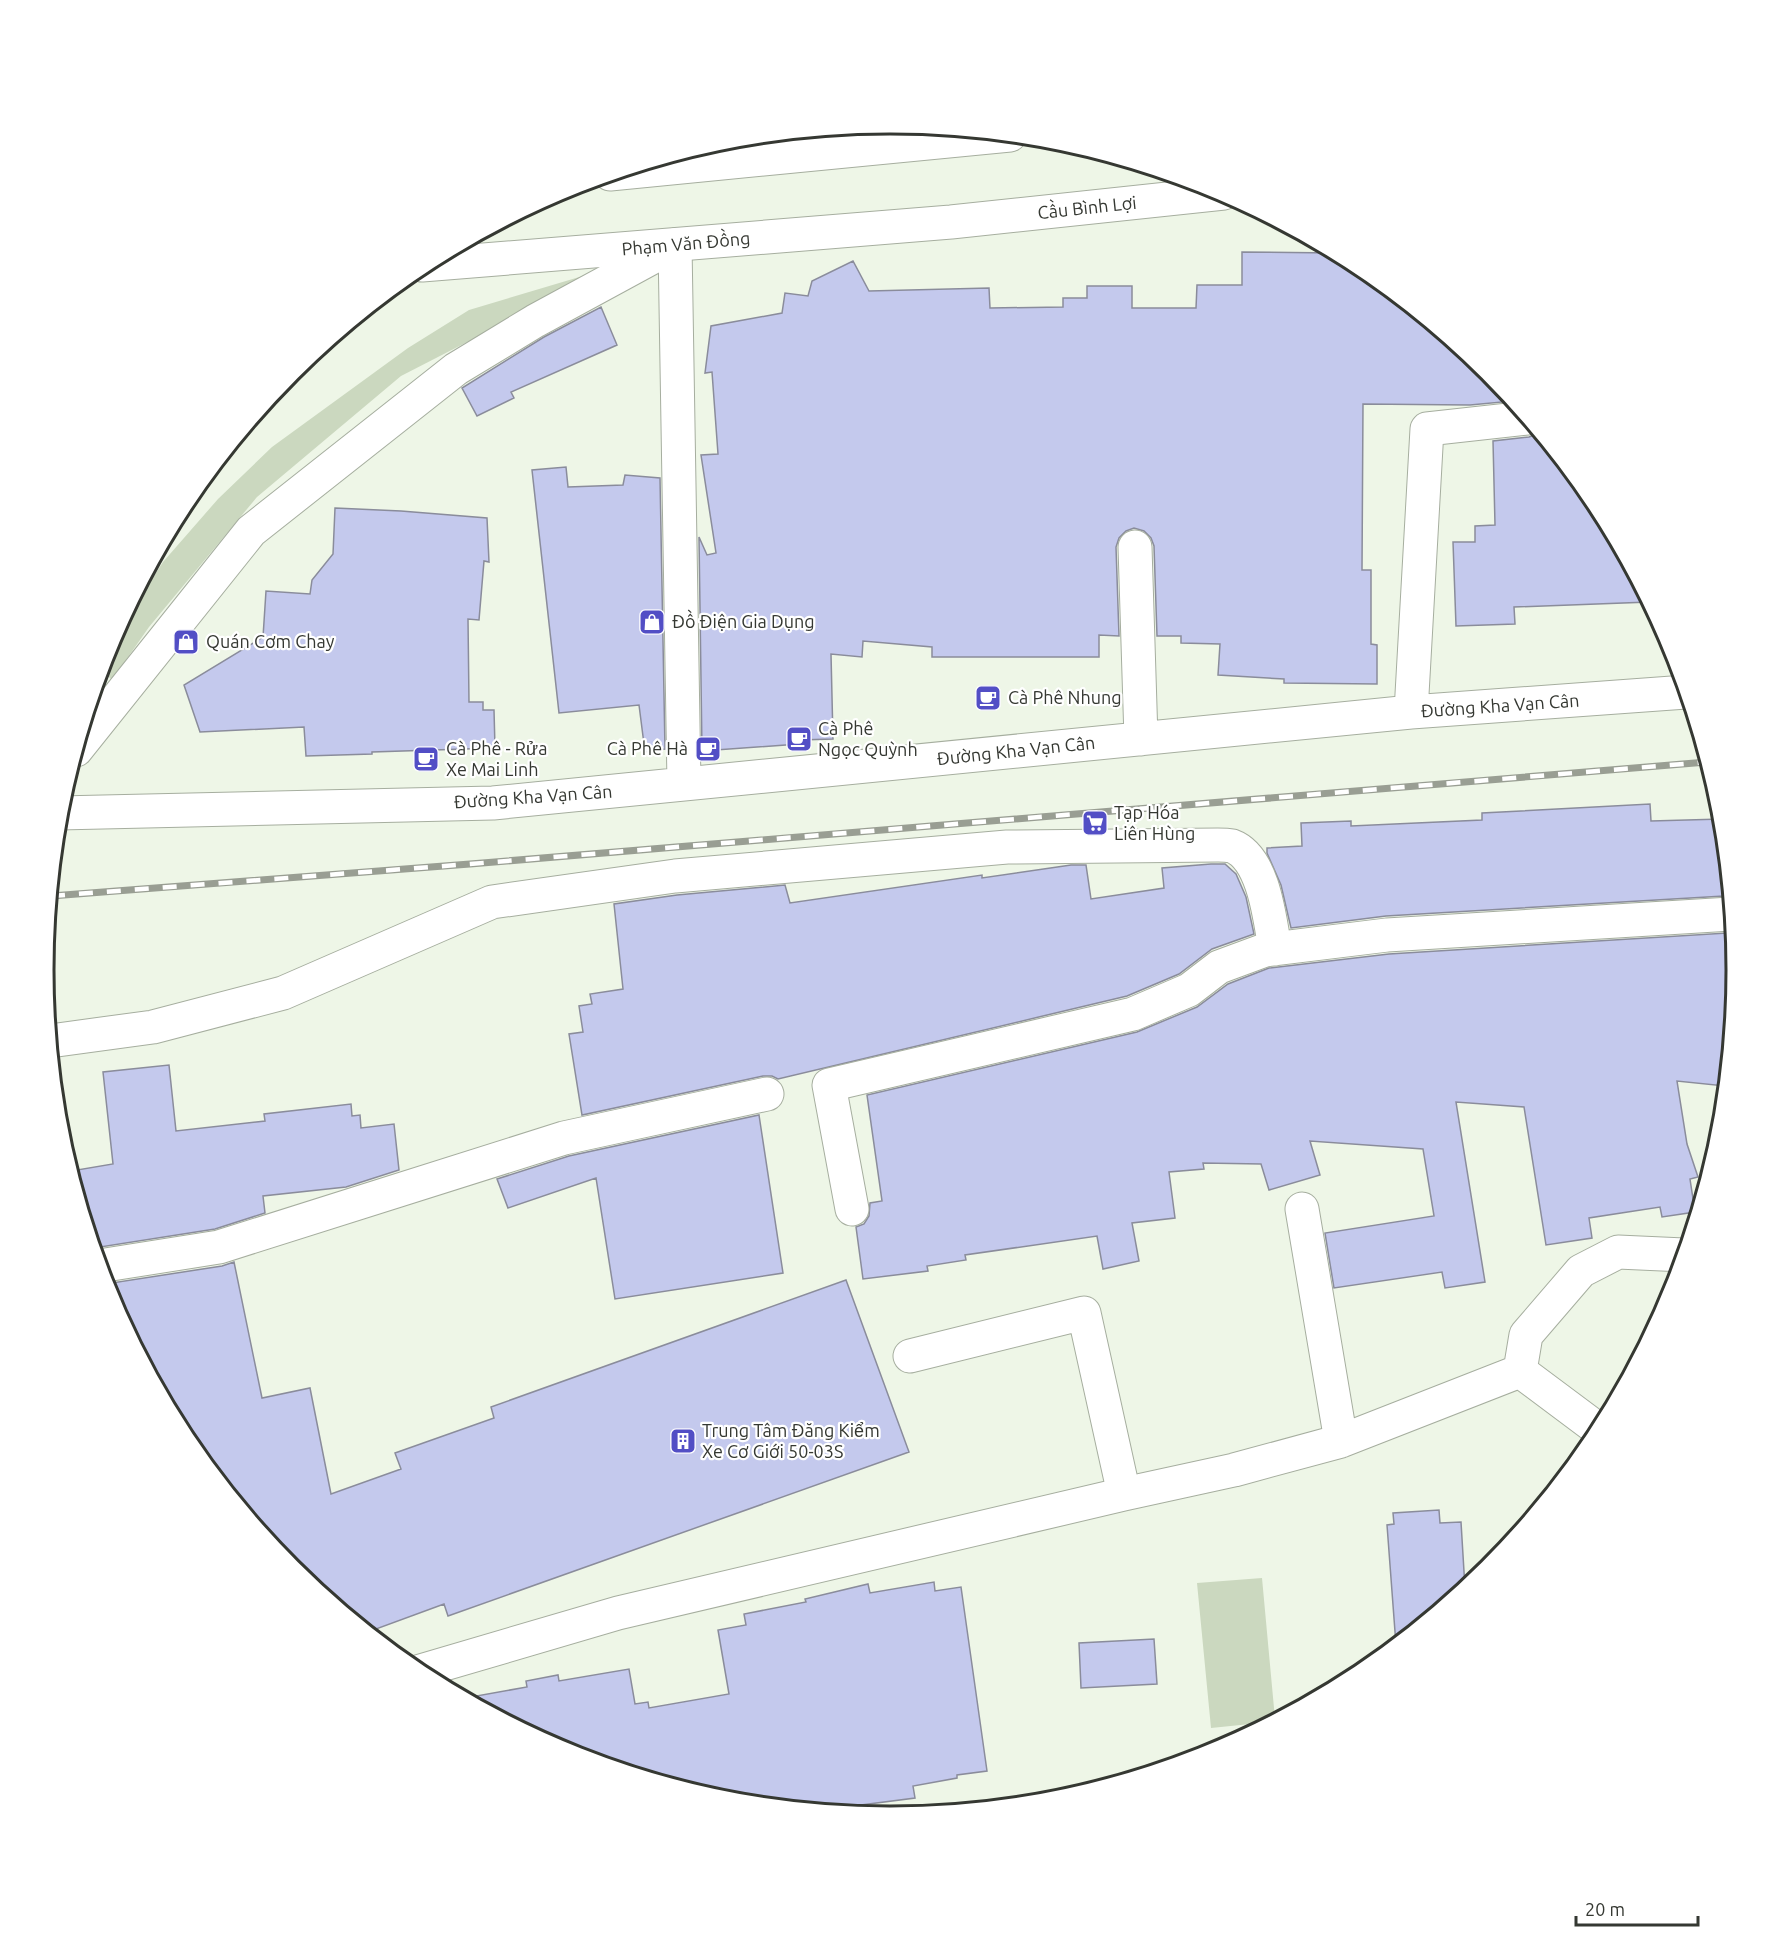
<svg xmlns="http://www.w3.org/2000/svg" width="1780" height="1940" font-family="Ubuntu,sans-serif">
<style>
.green{fill:#cbd8bf}
.building{fill:#c4c9ed;stroke:#8a8c9b;stroke-width:1.5}
.lines{fill:none;stroke-linecap:round;stroke-linejoin:round}
.minor-casing{stroke:#a6ae9f;stroke-width:35}
.major-casing{stroke:#a6ae9f;stroke-width:35}
.highway-casing{stroke:#a6ae9f;stroke-width:35}
.minor{stroke:#fff;stroke-width:33}
.major{stroke:#fff;stroke-width:33}
.highway{stroke:#fff;stroke-width:33}
.rail-casing{stroke:#999e93;stroke-width:7}
.rail{stroke:#fff;stroke-width:4.5;stroke-dasharray:14;stroke-linecap:butt}
.labels{text-anchor:middle;stroke-width:4.5;stroke-linejoin:round;paint-order:stroke}
.street-label{font-size:18px;fill:#353832;stroke:#fff}
.poi-label{font-size:18px;fill:#353832;stroke:#fff;text-anchor:start}
.rim{fill:none;stroke:#353832;stroke-width:3}
</style>
<rect width="100%" height="100%" fill="#eef6e7"/>
<path class="green" d="M613,267L401,376L257,497L149,627L112,680L101,669L115,636L163,562L218,499L272,447L408,348L469,310Z
M1262,1578L1275,1719L1270,1722L1211,1728L1197,1583Z"/>
<path class="building" d="M1242,252L1335,253L1361,266L1489,372L1513,401L1470,405L1363,404L1362,570H1371V644L1377,645V684L1284,683V679L1218,675L1220,644L1181,643V636H1157L1154,546L1151,538L1144,531L1134,528L1126,531L1119,538L1116,547L1119,636L1099,635V657H932V647L863,641L862,657L831,654L833,739L799,740V744L702,751L699,537L707,555L716,553L701,455L718,454L712,372L705,373L711,326L782,313L785,293L808,296L812,281L853,261L869,291L989,288L990,308L1063,307V298H1087V286H1132V308H1196L1197,285H1242Z
M601,307L617,345L511,392L514,398L477,416L462,388L544,337Z
M1539,433L1594,500L1649,602L1514,607L1515,624L1456,626L1453,542H1475V526L1495,525L1493,441L1529,437Z
M566,467L568,487L623,485L625,475L660,478L665,749L645,752L639,705L559,713L532,470Z
M335,508L401,511L487,518L489,562L484,561L479,620L468,619L469,702H483V710H494L495,748L372,752V754L306,756L304,727L200,732L184,685L263,637L266,591L310,594L312,580L333,554Z
M1650,804L1651,821L1722,819L1728,883H1724V896L1386,916L1291,928L1281,885L1267,853V848L1302,846L1301,823L1351,821V826L1482,820V813Z
M1211,864H1225L1236,874L1246,897L1254,934L1212,949L1179,974L1127,996L778,1079L772,1076H763L582,1115L569,1034L583,1032L579,1006L592,1004L590,994L623,989L614,904L677,895L785,885L790,903L982,875V878L1071,865H1086L1091,899L1164,888L1162,868Z
M1727,933L1729,954L1735,955L1736,970L1725,1086L1677,1081L1687,1144L1698,1177L1690,1179L1695,1212L1662,1217L1660,1207L1589,1218L1592,1238L1546,1245L1524,1107L1456,1102L1485,1282L1445,1288L1442,1272L1334,1288L1325,1233L1434,1216L1423,1149L1310,1141L1320,1175L1269,1190L1261,1164L1203,1163L1204,1169L1169,1172L1175,1218L1132,1223L1139,1261L1103,1269L1097,1236L965,1255L966,1260L927,1266L928,1271L863,1279L856,1227L864,1224L869,1216L870,1203L882,1201L867,1095L1137,1032L1197,1007L1228,984L1269,968L1389,954Z
M169,1065L176,1131L265,1121L264,1114L351,1104L352,1116L360,1115L361,1128L394,1124L399,1170L346,1187L263,1196L265,1213L215,1229L94,1248L71,1171L113,1164L103,1072Z
M759,1115L783,1273L615,1299L596,1178L508,1208L497,1179L569,1156Z
M234,1262L262,1398L310,1388L331,1494L401,1469L395,1453L494,1418L491,1407L846,1280L909,1452L448,1616L444,1604L368,1632L291,1568L186,1440L108,1294L105,1284L222,1266Z
M1439,1510L1440,1523L1461,1522L1465,1588L1396,1645L1387,1525L1394,1524L1393,1513Z
M934,1582L935,1591L961,1587L987,1771L957,1775V1778L913,1786L915,1798L822,1810L725,1800L566,1752L465,1698L527,1687L526,1681L558,1675L559,1681L629,1669L635,1704L648,1702L649,1708L729,1694L718,1630L746,1625L744,1614L806,1602L805,1599L868,1584L870,1593Z
M1154,1639L1157,1684L1081,1688L1079,1643Z"/>
<g class="lines">
<g class="minor-casing">
<path id="minor" d="M675,245L684,784
M1135,547L1141,739
M1411,712L1427,429L1527,418
M59,813L493,803L1411,712L1686,692
M50,1041L153,1027L283,993L492,902L675,876L1007,847L1218,845C1222,845 1227,845 1232,846C1264,858 1270,920 1275,949
M852,1209L829,1085L1133,1014L1189,990L1219,967L1265,950L1387,935L1731,914
M1302,1209L1341,1441
M99,1266L219,1247L564,1138L767,1094
M910,1356L1084,1313L1124,1494
M1520,1371L1599,1430
M417,1672L618,1613L1124,1494L1234,1470L1341,1441L1520,1371L1526,1335L1581,1271L1618,1252L1684,1255"/>
</g>
<g class="major-casing">
<path id="major" d="M422,265L951,222L1224,193"/>
</g>
<g class="highway-casing">
<path id="highway" d="M610,174L1010,135
M76,750L251,531L456,369L535,321L675,245"/>
</g>
<use href="#minor" class="minor"/>
<use href="#major" class="major"/>
<use href="#highway" class="highway"/>
<g class="rail-casing">
<path id="rail" d="M51,896L470,864L1707,762"/>
</g>
<use href="#rail" class="rail"/>
</g>
<defs>
<g id="shop-square" transform="scale(1.35)"><rect x="-9" y="-9" width="18" height="18" rx="4" fill="#524ec5" stroke="#fff"/><path d="M-5-2.5h2.3a2.7 3.5 0 0 1 5.4 0H5L5.5 6h-11ZM-1.5-2.5h3a1.5 2.3 0 0 0-3 0Z" fill="#fff"/></g>
<g id="cafe-square" transform="scale(1.35)"><rect x="-9" y="-9" width="18" height="18" rx="4" fill="#524ec5" stroke="#fff"/><path d="M-5.5-4.5H6V0H3Q3 3.5 0 3.5H-2.5Q-5.5 3.5-5.5 0ZM3-3.2v2h1.7v-2ZM-6 4.5H4V6H-6Z" fill="#fff"/></g>
<g id="supermarket-square" transform="scale(1.35)"><rect x="-9" y="-9" width="18" height="18" rx="4" fill="#524ec5" stroke="#fff"/><path d="M-6-5.5h2.5l.6 2H6L4.5 2H-2.5L-4.4-4H-6ZM-1.5 3.2a1.3 1.3 0 1 0 .1 0ZM3 3.2a1.3 1.3 0 1 0 .1 0Z" fill="#fff"/></g>
<g id="building-square" transform="scale(1.35)"><rect x="-9" y="-9" width="18" height="18" rx="4" fill="#524ec5" stroke="#fff"/><path d="M-4-6H4V6H1V3H-1V6H-4ZM-2.5-4.3h1.7v1.8h-1.7ZM.8-4.3h1.7v1.8H.8ZM-2.5-1h1.7V.8h-1.7ZM.8-1h1.7V.8H.8Z" fill="#fff"/></g>
</defs>
<g fill-rule="evenodd">
<use href="#shop-square" x="652" y="622"/>
<use href="#shop-square" x="186" y="642"/>
<use href="#cafe-square" x="988" y="698"/>
<use href="#cafe-square" x="799" y="739"/>
<use href="#cafe-square" x="708" y="749"/>
<use href="#cafe-square" x="426" y="759"/>
<use href="#supermarket-square" x="1095" y="823"/>
<use href="#building-square" x="683" y="1441"/>
</g>
<g class="labels">
<g class="street-label">
<text transform="translate(1087 208) rotate(-6)" y="6">Cầu Bình Lợi</text>
<text transform="translate(686 244) rotate(-5)" y="6">Phạm Văn Đồng</text>
<text transform="translate(1500 706) rotate(-4)" y="6">Đường Kha Vạn Cân</text>
<text transform="translate(1016 751) rotate(-6)" y="6">Đường Kha Vạn Cân</text>
<text transform="translate(533 797) rotate(-4)" y="6">Đường Kha Vạn Cân</text>
</g>
<g class="poi-label">
<text x="672" y="628">Đồ Điện Gia Dụng</text>
<text x="206" y="648">Quán Cơm Chay</text>
<text x="1008" y="704">Cà Phê Nhung</text>
<text x="818" y="735">Cà Phê<tspan x="818" dy="21">Ngọc Quỳnh</tspan></text>
<text x="446" y="755">Cà Phê - Rửa<tspan x="446" dy="21">Xe Mai Linh</tspan></text>
<text x="688" y="755" text-anchor="end">Cà Phê Hà</text>
<text x="1114" y="819">Tạp Hóa<tspan x="1114" dy="21">Liên Hùng</tspan></text>
<text x="702" y="1437">Trung Tâm Đăng Kiểm<tspan x="702" dy="21">Xe Cơ Giới 50-03S</tspan></text>
</g>
</g>
<path d="M0 0H1780V1940H0ZM54 970a836 836 0 1 1 1672 0a836 836 0 1 1-1672 0Z" fill="#fff" fill-rule="evenodd"/>
<path class="rim" d="M54 970a836 836 0 1 1 1672 0a836 836 0 1 1-1672 0Z"/>
<path d="M1576 1916v9h122v-9" fill="none" stroke="#353832" stroke-width="3"/>
<text x="1585" y="1916" font-size="18" fill="#353832" stroke="#ffffff" stroke-width="4.5" paint-order="stroke">20 m</text>
</svg>
